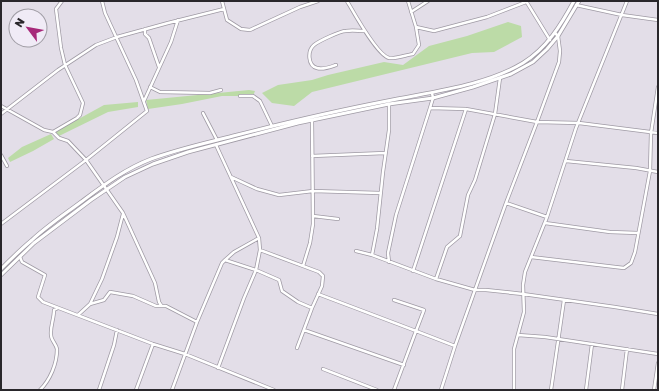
<svg xmlns="http://www.w3.org/2000/svg" width="659" height="391" font-family="'Golos Text',sans-serif">
<style>
.green{fill:#bcdba7}
.lines{fill:none;stroke-linecap:round;stroke-linejoin:round}
.minor-casing{stroke:#9f9aa4;stroke-width:4}
.tertiary-casing{stroke:#9f9aa4;stroke-width:4.5}
.minor{stroke:#fff;stroke-width:2.5}
.tertiary{stroke:#fff;stroke-width:3}
</style>
<rect width="100%" height="100%" fill="#e3dee8"/>
<path class="green" d="M508,22L521,26L522,37L494,52L472,53L312,92L294,106L272,103L262,93L278,85L312,80L328,75L384,62L403,65L429,46L467,36Z
M249,90L255,91L253,96H222L182,104L148,109L146,100Z
M138,102V107L108,112L59,136L55,132L104,105Z
M51,134L54,139L33,151L10,162L8,158L22,147Z"/>
<g class="lines">
<g class="minor-casing">
<path id="minor" d="M222,1L227,20L241,29L250,30L300,7L318,1
M347,1C354,13 377,55 389,58C396,59 406,55 413,54L419,45L416,27L408,1
M526,1L550,40
M576,5L622,15L658,20
M411,12L428,1
M416,27L434,31L487,17L526,2
M145,29V34L149,38L159,67
M336,65C330,67 323,70 317,68C308,66 307,51 314,45C319,41 340,31 346,31C352,30 358,31 365,31
M150,87L160,92L210,93L221,90
M240,96H253L260,101L272,126
M144,101L171,42L178,20
M1,106L44,130L53,132L59,138L68,141L86,160L123,213L155,283L159,302L161,305
M430,108L466,109L537,122L579,123L658,133
M203,113L217,140
M1,114L58,70L96,45L117,37L168,23L224,9
M53,132L77,118L80,115L83,103L65,65L61,48L56,9L62,1
M1,155L7,166
M312,156L385,153
M566,161L636,168L658,172
M231,177L257,189L279,195L313,191L380,193
M506,203L547,217
M313,216L338,219
M545,223L610,232L638,233
M1,224L86,160L147,111L136,80L105,13L102,1
M260,250L319,272L323,276L322,286L312,308L297,348
M356,251L372,255L436,279L475,290H486L523,294L615,307L658,314
M372,255L377,229L383,172L389,130V104
M20,257L22,262L45,275L38,297L43,302L153,344L185,354L274,390
M531,257L624,268L631,263L635,252L650,171L651,133L658,87
M225,260L234,252L259,238
M389,262L388,253L396,215L430,108L433,98L432,93
M303,266L310,243L313,224L312,120
M413,271L466,109
M436,279L447,247L460,236L468,195L475,180L495,114L500,78
M318,294L416,331L424,310L394,300
M90,304L104,300L110,292L133,296L156,306H166L197,322
M78,315L90,304L102,279L117,237L123,214
M304,330L404,365
M518,335L545,337L658,354
M218,368L244,298L256,270L279,280L282,291L298,302L312,308
M323,369L377,390
M40,390C50,380 57,364 57,349C56,344 51,340 51,335C50,327 54,319 54,310L58,308
M99,390L114,345L117,330
M136,390L153,344
M172,390L197,322L222,263L225,260L256,270L260,250L259,238L216,145
M394,390L416,331L455,346
M441,390L455,346L506,203L537,122L559,62L560,51L558,36L555,33
M514,390V349L524,312L523,285L525,272L547,217L576,128L627,1
M551,390L564,300
M586,390L592,344
M622,390L627,349
M654,390L658,363"/>
</g>
<g class="tertiary-casing">
<path id="tertiary" d="M1,269C11,259 21,249 32,240C47,226 65,214 81,202C104,185 125,169 151,159C178,149 206,143 233,136C284,123 335,111 387,101C430,92 485,86 523,63C547,48 561,25 574,1
M1,275L34,243L91,200L125,177L153,164L188,152L298,123L389,104L433,98L473,87L511,74L533,62L547,49L558,36L579,1"/>
</g>
<use href="#minor" class="minor"/>
<use href="#tertiary" class="tertiary"/>
</g>
<rect width="659" height="391" fill="none" stroke="#29272b" stroke-width="4"/>
<g transform="translate(28 28) rotate(302)"><circle r="19" fill="#f0ebf6" stroke="#a09da5"/>
<path d="M0-3L7 15L0 10L-7 15Z" fill="#a7297a"/>
<text y="-6" font-size="11" font-weight="bold" text-anchor="middle" fill="#29272b">N</text>
</g>
</svg>
